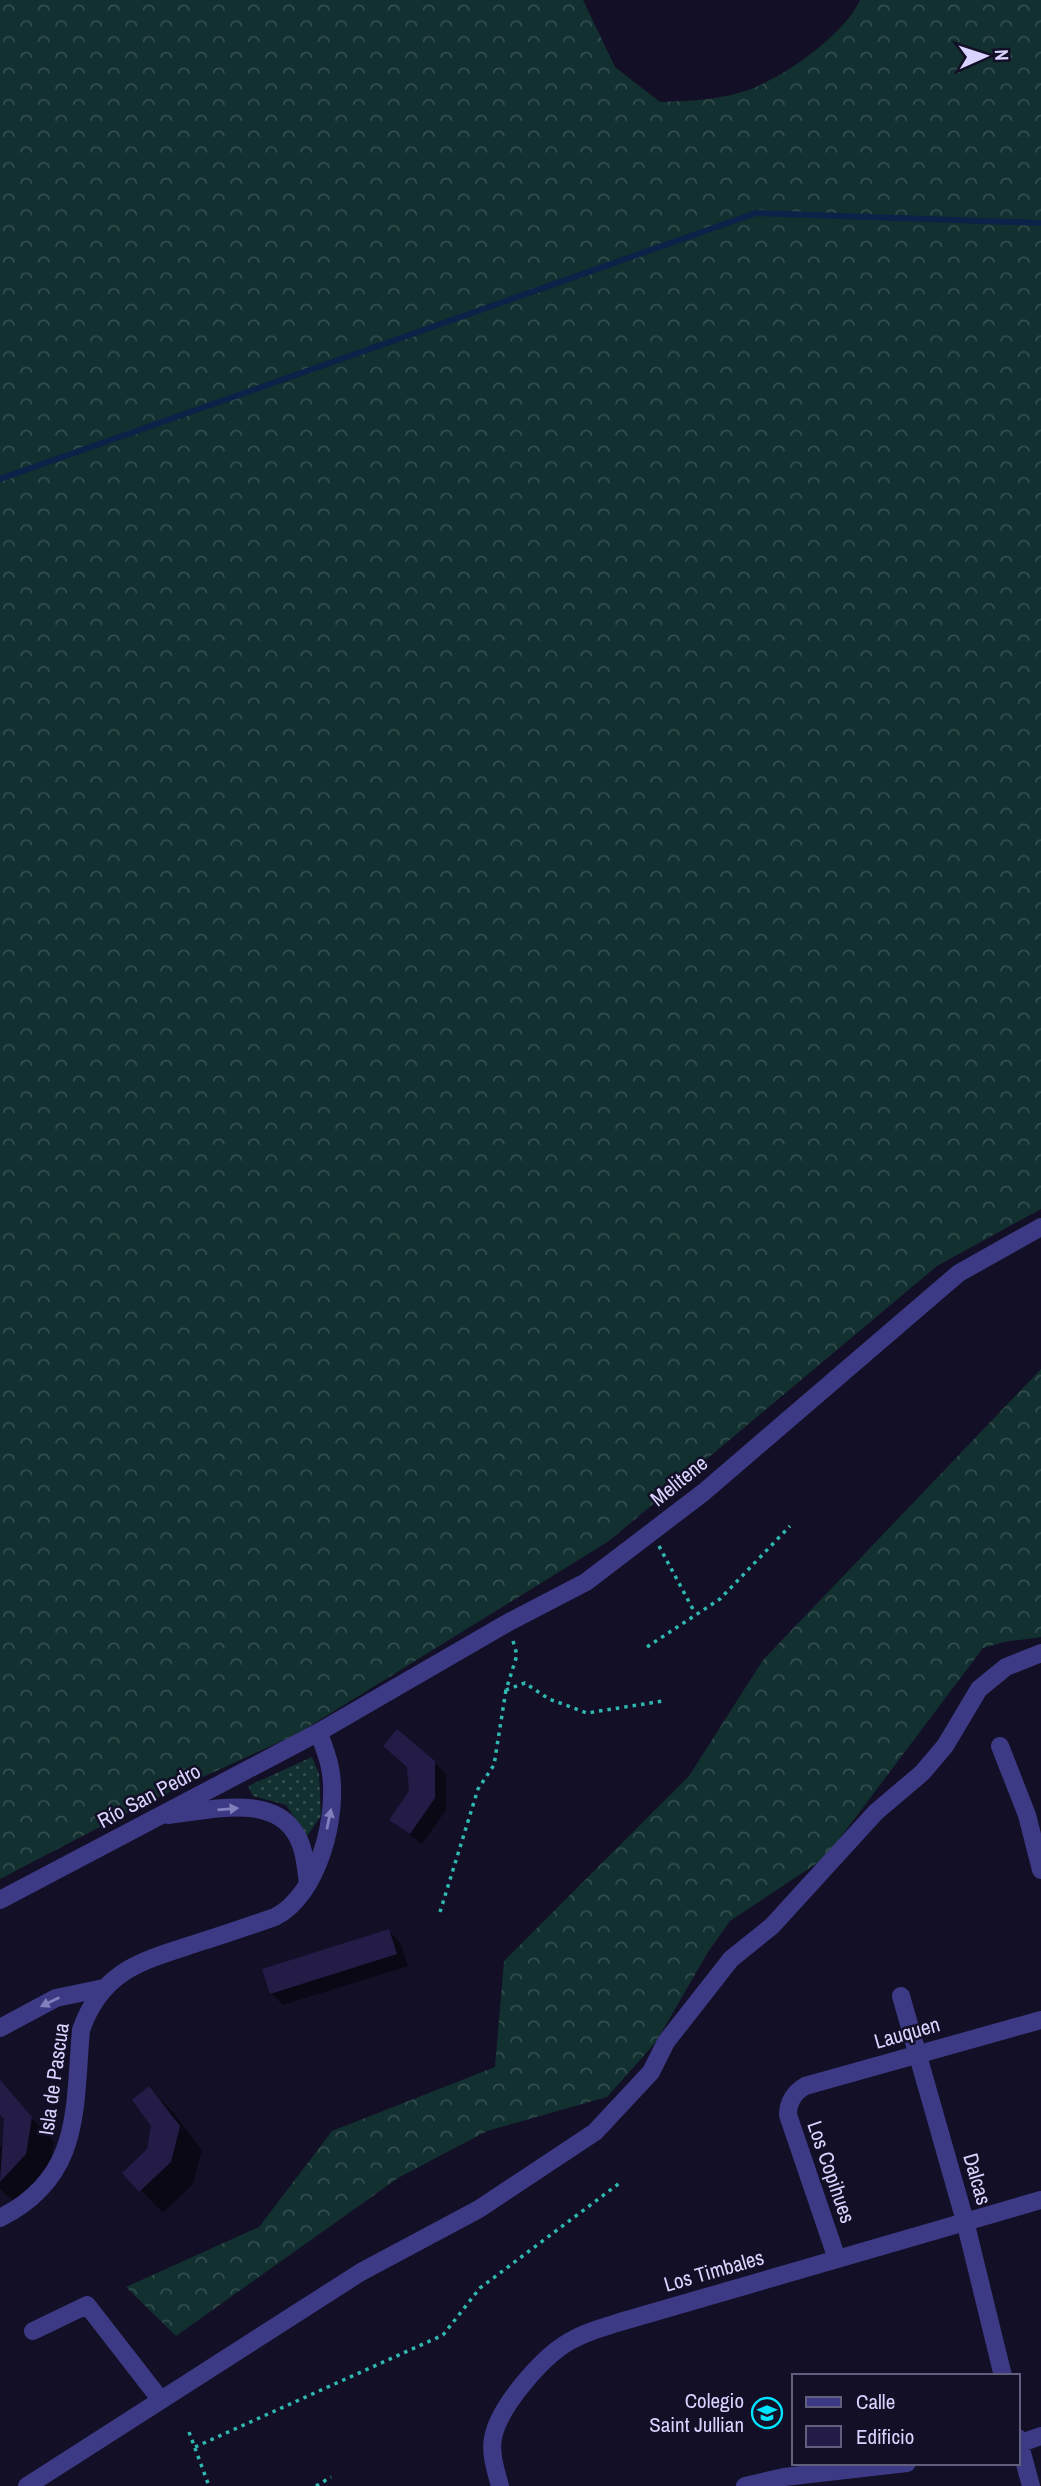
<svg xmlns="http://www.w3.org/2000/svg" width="1041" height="2486" font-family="'Archivo Narrow',sans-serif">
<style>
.green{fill:url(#green-dots)}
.forest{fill:url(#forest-crowns)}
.shadow{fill:#0007}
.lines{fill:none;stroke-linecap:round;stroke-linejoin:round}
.stream{stroke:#0c2248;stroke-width:6}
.building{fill:#241b47}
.path{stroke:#2fb8b0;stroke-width:3.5;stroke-dasharray:3.5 5;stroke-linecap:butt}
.minor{stroke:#3d3a85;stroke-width:18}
.oneway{fill:#837fbc}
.labels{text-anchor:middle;stroke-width:5;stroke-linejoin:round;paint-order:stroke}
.street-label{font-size:21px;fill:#d9d4ff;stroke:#130f26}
.poi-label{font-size:21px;fill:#d9d4ff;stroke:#130f26;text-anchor:end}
</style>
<defs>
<pattern id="green-dots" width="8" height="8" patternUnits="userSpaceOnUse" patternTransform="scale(1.75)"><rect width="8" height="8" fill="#12302f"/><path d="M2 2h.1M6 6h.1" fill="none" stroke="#344d4e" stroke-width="1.8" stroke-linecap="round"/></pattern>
<pattern id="forest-crowns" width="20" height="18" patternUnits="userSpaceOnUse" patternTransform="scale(1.75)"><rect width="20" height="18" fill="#12302f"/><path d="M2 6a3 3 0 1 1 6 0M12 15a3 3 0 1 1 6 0" fill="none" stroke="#344d4e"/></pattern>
</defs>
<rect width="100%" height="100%" fill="#130f26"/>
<path class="green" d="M312,1757L319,1774L321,1816L307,1836L286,1805L253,1796L248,1786Z"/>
<path class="forest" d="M0,0H583L615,67L660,102C688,101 715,100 742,92C779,81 844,36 860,0H1041V1209L937,1266L609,1541L297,1734L146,1803L0,1879Z
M1041,1369V1637L1004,1642L983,1648L825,1858L730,1921L708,1952L656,2042L607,2097L487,2131L398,2178L176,2336L126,2287L259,2227L332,2131L495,2067L504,1961L689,1776L763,1660Z"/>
<path class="shadow" d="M434,1762L446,1774V1810L422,1844L391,1820Z
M389,1931L400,1943L408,1966L283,2005L271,1993Z
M0,2083L54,2142L48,2177L20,2207L0,2189V2147L3,2144L6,2119L0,2112Z
M149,2088L172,2111L202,2150L193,2184L163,2213L124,2173L149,2150L153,2125Z"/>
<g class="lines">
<path class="stream" d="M0,479L756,213L1041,223"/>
</g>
<path class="building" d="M397,1729L435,1761V1798L410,1834L389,1820L409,1791L407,1767L383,1746Z
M389,1929L397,1954L270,1994L262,1969Z
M0,2080L32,2117L26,2154L0,2182L4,2119L0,2115Z
M149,2086L180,2126L171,2162L139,2192L122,2173L147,2149L151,2126L132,2100Z"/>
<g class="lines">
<path class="path" d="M659,1546L695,1613
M513,1641L517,1655L506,1690L525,1683L549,1699L587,1713L663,1701
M647,1647L720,1599L790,1526
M440,1912L478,1789L494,1765L506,1690
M189,2432L209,2486
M195,2447L443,2335L480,2288L621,2182
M316,2486L331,2477"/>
<path class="minor" d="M1000,1746L1027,1815L1041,1870
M168,1815C208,1811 274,1792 297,1836C305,1850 306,1869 308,1884
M0,1900L319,1732L509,1622L586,1582L704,1492L959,1273L1041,1227
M901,1996L965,2221L1003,2376
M0,2028L56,1998L104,1988
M0,2218C82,2177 74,2109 81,2030C102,1970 142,1961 197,1943C223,1935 249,1926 275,1917C319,1895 339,1814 330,1768C328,1756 322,1743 319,1732
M837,2259L788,2115C788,2101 794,2093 805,2086L1041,2020
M33,2331L87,2305L160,2399
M1018,2438L1031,2486
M1018,2444L1041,2436
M27,2486L361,2272L479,2209L595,2132L651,2072L666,2042L731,1959L772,1926L876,1812L922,1773L945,1746L979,1689L1006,1667L1041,1653
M500,2486C496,2471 490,2454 493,2438C499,2406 545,2353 574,2339C588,2331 605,2327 620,2322L1041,2200
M745,2486L784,2477L907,2463"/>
</g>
<defs><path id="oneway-solid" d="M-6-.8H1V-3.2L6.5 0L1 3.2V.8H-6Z" transform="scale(1.75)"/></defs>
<g class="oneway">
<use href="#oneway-solid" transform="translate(228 1809) rotate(-5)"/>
<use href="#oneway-solid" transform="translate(329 1819) rotate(-78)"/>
<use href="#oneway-solid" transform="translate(50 2002) rotate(154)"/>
</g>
<defs>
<g id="school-ring" transform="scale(1.575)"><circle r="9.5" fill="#130f26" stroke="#00e5ff" stroke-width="1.5"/><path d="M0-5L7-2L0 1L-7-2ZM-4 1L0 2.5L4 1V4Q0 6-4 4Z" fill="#00e5ff"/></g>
</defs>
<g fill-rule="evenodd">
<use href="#school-ring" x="767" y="2413"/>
</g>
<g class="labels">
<g class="street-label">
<text transform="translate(679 1481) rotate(-39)" y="7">Melitene</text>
<text transform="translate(149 1796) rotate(-28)" y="7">Río San Pedro</text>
<text transform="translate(907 2033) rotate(-16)" y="7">Lauquen</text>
<text transform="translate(54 2079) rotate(-82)" y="7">Isla de Pascua</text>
<text transform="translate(831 2172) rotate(71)" y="7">Los Copihues</text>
<text transform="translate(977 2179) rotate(74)" y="7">Dalcas</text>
<text transform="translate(714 2271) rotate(-16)" y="7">Los Timbales</text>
</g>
<g class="poi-label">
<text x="744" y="2408">Colegio<tspan x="744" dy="24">Saint Jullian</tspan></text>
</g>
</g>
<rect x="792" y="2374" width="228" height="91" fill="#130f26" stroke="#625e7d" stroke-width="2"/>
<rect x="806" y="2397" width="35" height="10" fill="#3d3a85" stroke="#625e7d" stroke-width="2"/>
<text x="856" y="2409" font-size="21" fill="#d9d4ff">Calle</text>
<rect x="806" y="2426" width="35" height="21" fill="#241b47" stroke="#625e7d" stroke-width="2"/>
<text x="856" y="2444" font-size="21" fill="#d9d4ff">Edificio</text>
<g transform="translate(985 56) rotate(87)" stroke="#130f26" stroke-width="5" paint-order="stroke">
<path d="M0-5L12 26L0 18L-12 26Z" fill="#d9d4ff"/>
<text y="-10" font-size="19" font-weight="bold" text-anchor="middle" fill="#d9d4ff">N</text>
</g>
</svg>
